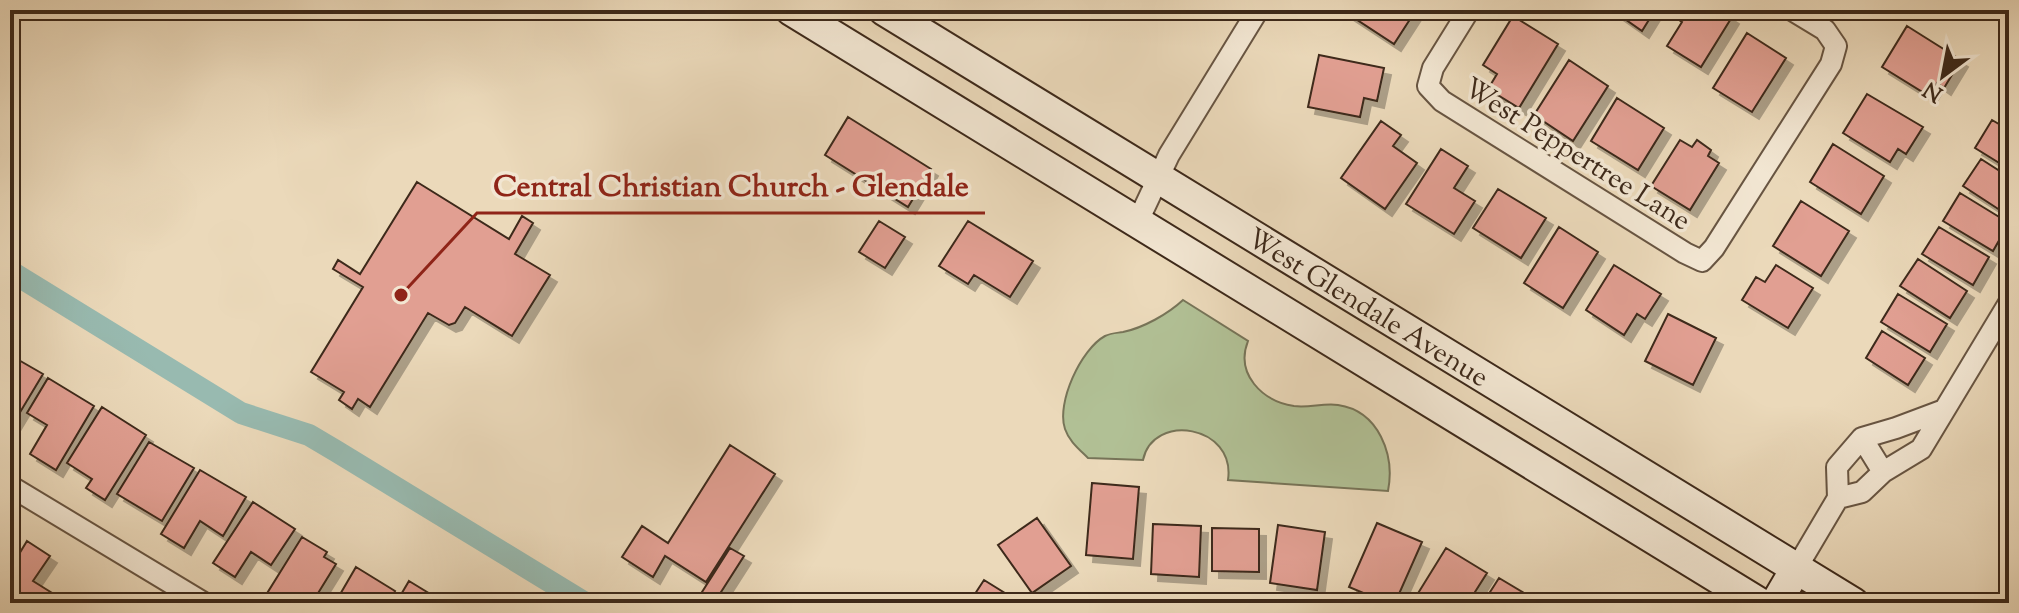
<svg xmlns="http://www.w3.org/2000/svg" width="2019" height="613" font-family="'Sorts Mill Goudy',serif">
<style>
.green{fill:#b1c095;stroke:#777458;stroke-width:2}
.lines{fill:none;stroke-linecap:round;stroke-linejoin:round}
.canal{stroke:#98bab0;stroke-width:22}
.building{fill:#e19f92;stroke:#3d291a;stroke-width:2;filter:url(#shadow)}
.street-casing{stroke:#685542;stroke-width:24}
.secondary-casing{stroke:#3d291a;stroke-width:34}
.street{stroke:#f2e6d2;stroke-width:20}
.secondary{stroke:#f2e6d2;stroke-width:30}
.labels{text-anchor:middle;stroke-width:7;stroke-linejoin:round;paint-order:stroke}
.street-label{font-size:28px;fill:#3d291a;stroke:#f2e6d2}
.leader{fill:none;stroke:#8f2418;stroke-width:3}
.callout-dot{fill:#8f2418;stroke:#f2e6d2;stroke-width:3}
.callout-label{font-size:30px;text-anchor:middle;font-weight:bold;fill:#8f2418;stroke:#f2e6d2;stroke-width:7;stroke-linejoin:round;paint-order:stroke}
</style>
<defs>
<filter id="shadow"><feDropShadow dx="7" dy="7" stdDeviation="0" flood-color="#0004"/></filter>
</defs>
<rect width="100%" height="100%" fill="#ebd9ba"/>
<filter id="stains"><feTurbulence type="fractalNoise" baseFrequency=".0025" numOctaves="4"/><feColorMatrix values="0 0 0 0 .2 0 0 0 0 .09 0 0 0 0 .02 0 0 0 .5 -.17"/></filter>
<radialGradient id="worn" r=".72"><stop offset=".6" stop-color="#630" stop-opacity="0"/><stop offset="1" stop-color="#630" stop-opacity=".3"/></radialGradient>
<path class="green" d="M1183,300L1248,341C1235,374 1262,401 1294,406C1309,408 1323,403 1338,405C1379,411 1395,455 1388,491L1228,480C1236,425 1153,412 1143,460L1088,458C1079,449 1069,441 1065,429C1056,403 1081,349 1105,336C1111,333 1117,333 1123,332C1143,328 1168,314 1183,300Z"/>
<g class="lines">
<path class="canal" d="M10,271L241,413L309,435L336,451L585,603"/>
</g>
<path class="building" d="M1342,10H1416L1394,44Z
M1612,10H1655L1642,31Z
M1681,10H1721L1732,17L1701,67L1667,46L1682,22L1676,18Z
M1513,16L1558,44L1519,108L1488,89L1497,74L1483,65Z
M1907,26L1961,60L1944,88L1937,83L1929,96L1882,67Z
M1747,33L1786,58L1752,112L1713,88Z
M1319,55L1384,68L1377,101L1364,98L1360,117L1308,107Z
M1569,60L1608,86L1573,141L1534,115Z
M1867,94L1923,127L1906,154L1898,149L1890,162L1843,133Z
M1617,98L1664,128L1638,170L1591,141Z
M848,117L931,169L908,207L825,155Z
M1992,120L2009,130V169L1975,148Z
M1381,121L1401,135L1393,146L1417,163L1385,209L1341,178Z
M1680,140L1692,147L1697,140L1711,150L1708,156L1719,163L1690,210L1651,186Z
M1833,144L1884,176L1861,214L1810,182Z
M1441,149L1468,166L1454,188L1475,201L1454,234L1406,204Z
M1981,159L2009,177V216L1963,186Z
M417,182L509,239L522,216L533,223L515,254L550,275L512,336L465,307L455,323L449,325L428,313L370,407L358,399L352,409L339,400L344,392L311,372L363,287L333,269L338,260L360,274Z
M1498,189L1546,218L1521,258L1473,228Z
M1960,193L2009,223L1993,251L1943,221Z
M1801,201L1849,231L1821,276L1773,246Z
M879,221L905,237L885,268L859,252Z
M968,221L1033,261L1010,297L974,275L968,284L939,266Z
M1559,227L1598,252L1563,308L1524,283Z
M1939,227L1989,257L1973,285L1922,254Z
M1918,259L1967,291L1950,318L1900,286Z
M1614,265L1661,294L1645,319L1637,314L1624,335L1586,310Z
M1776,265L1813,288L1788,328L1742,300L1756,277L1765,282Z
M1898,294L1947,324L1930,352L1881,322Z
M1668,314L1716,338L1693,385L1645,361Z
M1882,331L1925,358L1908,385L1866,358Z
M10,355L43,374L10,429Z
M48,378L94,406L56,470L30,454L47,425L27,413Z
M102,407L146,435L105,500L86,488L92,479L67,463Z
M149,442L194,468L162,521L117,494Z
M730,445L775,474L706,582L665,556L653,577L622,557L642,526L668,543Z
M200,470L246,497L223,536L200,521L184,548L161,534Z
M1092,483L1139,487L1133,559L1086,555Z
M253,502L295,529L271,565L251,552L235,577L213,563Z
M1037,518L1071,566L1032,593L998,545Z
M1377,523L1422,542L1395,603H1387L1349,587Z
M1153,524L1201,526L1199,577L1151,574Z
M1278,525L1325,532L1317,590L1270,583Z
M1212,528L1259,529V572L1212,571Z
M302,537L327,552L324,557L336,564L312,603L297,595L292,603H279L266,595Z
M27,541L50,556L33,581L57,596L53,603H10V569Z
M730,548L744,556L714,603H695Z
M1446,548L1487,573L1468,603H1412Z
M356,567L395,591L388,603H335Z
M1499,578L1539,602L1538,603H1483Z
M984,580L1021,603H969Z
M409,581L445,603H396Z"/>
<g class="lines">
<g class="street-casing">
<path id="street" d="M1469,10L1433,68L1428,86L1442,101L1685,253L1702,261L1714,248L1831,64L1836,46L1825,30L1792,10
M1138,221L1169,155L1258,10
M1862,438L1883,472
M10,486L204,603
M1838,498L1862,492L1883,472L1921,449L2009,303
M1796,569L1838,498L1837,467L1862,438L1896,428L1944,410"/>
</g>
<g class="secondary-casing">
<g id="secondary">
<path d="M791,10L1759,603"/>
<path id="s1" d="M884,10L1853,603"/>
<path d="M1776,603L1796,569"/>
</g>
</g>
<use href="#street" class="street"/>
<use href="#secondary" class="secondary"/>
</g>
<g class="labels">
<g class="street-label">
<text transform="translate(1578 153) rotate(32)" y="10">West Peppertree Lane</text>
<text dy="10" stroke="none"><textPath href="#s1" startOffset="568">West Glendale Avenue</textPath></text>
</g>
</g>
<path class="leader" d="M401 295L477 213H985"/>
<circle class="callout-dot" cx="401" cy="295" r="8"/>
<g class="callout-label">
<text x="731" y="196">Central Christian Church - Glendale</text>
</g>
<rect width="2019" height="613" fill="none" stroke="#ebd9ba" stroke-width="40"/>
<rect x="12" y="12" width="1995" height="589" fill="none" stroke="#3d291a" stroke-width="4"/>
<rect x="20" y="20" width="1979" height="573" fill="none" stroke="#3d291a" stroke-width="2"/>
<g transform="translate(1943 76) rotate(212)" stroke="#f2e6d2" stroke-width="6" paint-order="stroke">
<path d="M0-6L14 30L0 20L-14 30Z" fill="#3d291a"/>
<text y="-12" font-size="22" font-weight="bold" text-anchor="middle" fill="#3d291a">N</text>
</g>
<rect width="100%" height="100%" filter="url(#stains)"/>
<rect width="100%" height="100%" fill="url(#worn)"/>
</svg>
